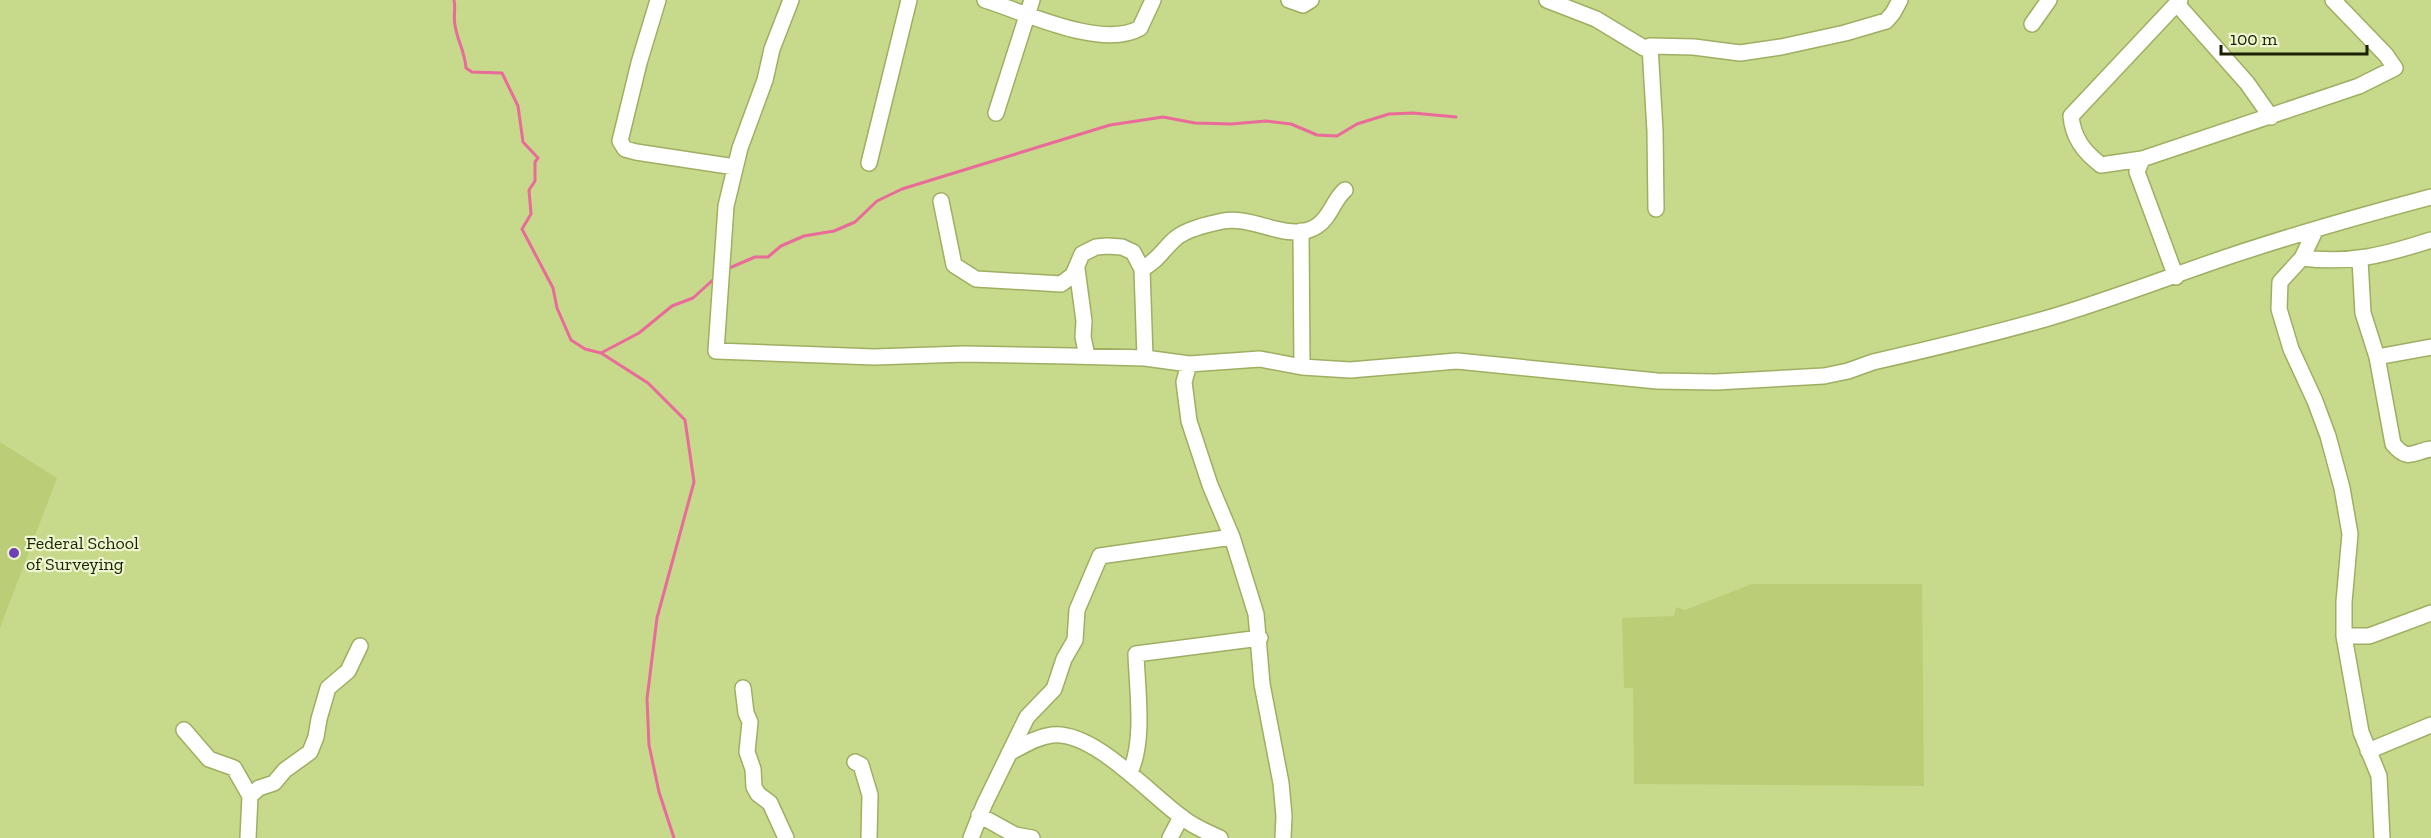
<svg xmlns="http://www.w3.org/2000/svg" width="2431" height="838" font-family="'Zilla Slab',serif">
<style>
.built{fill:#bbce77}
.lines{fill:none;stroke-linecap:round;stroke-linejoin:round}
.stream{stroke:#ea6a99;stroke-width:3}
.minor-casing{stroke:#9eaf62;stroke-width:18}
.minor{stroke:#fff;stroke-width:15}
.poi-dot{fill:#713fb6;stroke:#ecf6cf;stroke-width:2}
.labels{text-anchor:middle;stroke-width:4.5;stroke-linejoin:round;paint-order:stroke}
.poi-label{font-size:18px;fill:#1b2001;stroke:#ecf6cf;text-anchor:start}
</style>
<rect width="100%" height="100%" fill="#c7d98b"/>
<path class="built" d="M0,442L57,478L0,628Z
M1752,584H1922L1924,786L1634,784L1633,688H1624L1622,618L1674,616L1676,607L1685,610Z"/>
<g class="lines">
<path class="stream" d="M454,0C456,8 453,17 455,25C457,40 465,52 466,68L472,72L502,73L518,106L523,142L538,158L535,162V181L529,190L531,214L522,229L553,288L557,308L571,340L585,349L601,353L648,383L685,420L694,482L657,618L647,699L649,745L659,792L674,838
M727,269L755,257H768L781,246L804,236L834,231L855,222L877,201L902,189L1110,125L1163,117L1195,123L1231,124L1266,121L1291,124L1317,135L1337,136L1357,124L1389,114L1413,113L1456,117
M601,353L639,333L672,306L693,298L715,278"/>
<g class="minor-casing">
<path id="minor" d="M658,0L639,63L620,141L625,149L636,152L735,167
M791,0L772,49L765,80L740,148L726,206L716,351L874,357L964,354L1070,356L1145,358L1189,364L1260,359L1302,367L1350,370L1457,361L1657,381L1716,382L1824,376L1848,371L1873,362C1930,349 1988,335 2045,319C2107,301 2168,277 2230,256C2296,234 2363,215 2431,197
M985,0C1024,12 1102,50 1140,28L1153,0
M1289,0L1303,5L1311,0
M1547,0L1596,19L1644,48L1650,46L1694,47L1740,53L1781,47L1845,33L1886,21L1893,13L1900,0
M2177,4L2247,83L2271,117
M2032,24L2049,0
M1650,46L1655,131L1656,209
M996,113L1032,0
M2142,159L2101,165C2084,152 2073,138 2071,116L2180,0
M869,163L909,0
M941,201L954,265L976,279L1061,284L1073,275L1082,254L1096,247L1107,246L1122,247L1133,252L1142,269L1145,358
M2316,229L2302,258L2280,282L2279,309L2291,349L2315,401L2328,436L2342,488L2350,534L2344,602V636L2361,732L2379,776L2382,838
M1301,231L1302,367
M2302,258C2350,264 2385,255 2431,240
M2360,260L2363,313L2377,357L2393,444C2408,462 2412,452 2431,449
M1077,269L1084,321L1083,337L1087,356
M1142,269C1160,259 1162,250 1176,238C1187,229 1208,224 1223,221C1253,215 1290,244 1317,226C1331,217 1333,200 1345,190
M2176,277L2137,172L2142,159L2359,86L2395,68L2386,55L2333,0
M2377,357L2431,347
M1189,364L1184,382L1189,421L1210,485L1232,537L1256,614L1262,684L1281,783L1284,816L1283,838
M2344,636H2369L2431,613
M743,688L746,713L750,722L747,752L753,769L754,787L758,794L770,803L786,838
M184,730L209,759L234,768L250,796
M2368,751L2431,725
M1009,753C1023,746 1036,737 1052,735C1094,730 1151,796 1183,818C1194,827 1207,832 1220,838
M855,762L861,765L870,795L869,838
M1130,772C1145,741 1137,688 1136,654L1260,638
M979,815L1015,835L1032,838
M248,838L250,796L259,788L274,783L285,770L310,752L316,737L319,719L328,688L348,671L360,646
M971,838L984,805L1027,717L1054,689L1064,659L1075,640L1077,610L1100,556L1232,537
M1170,838L1181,817"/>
</g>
<use href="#minor" class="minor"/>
</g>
<circle class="poi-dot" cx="14" cy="553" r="6"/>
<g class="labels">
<g class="poi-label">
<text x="26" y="549">Federal School<tspan x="26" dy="21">of Surveying</tspan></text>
</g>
</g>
<path d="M2221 45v9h146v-9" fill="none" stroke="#1b2001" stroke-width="3"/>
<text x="2230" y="45" font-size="18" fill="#1b2001" stroke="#ecf6cf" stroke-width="4.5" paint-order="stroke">100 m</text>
</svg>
